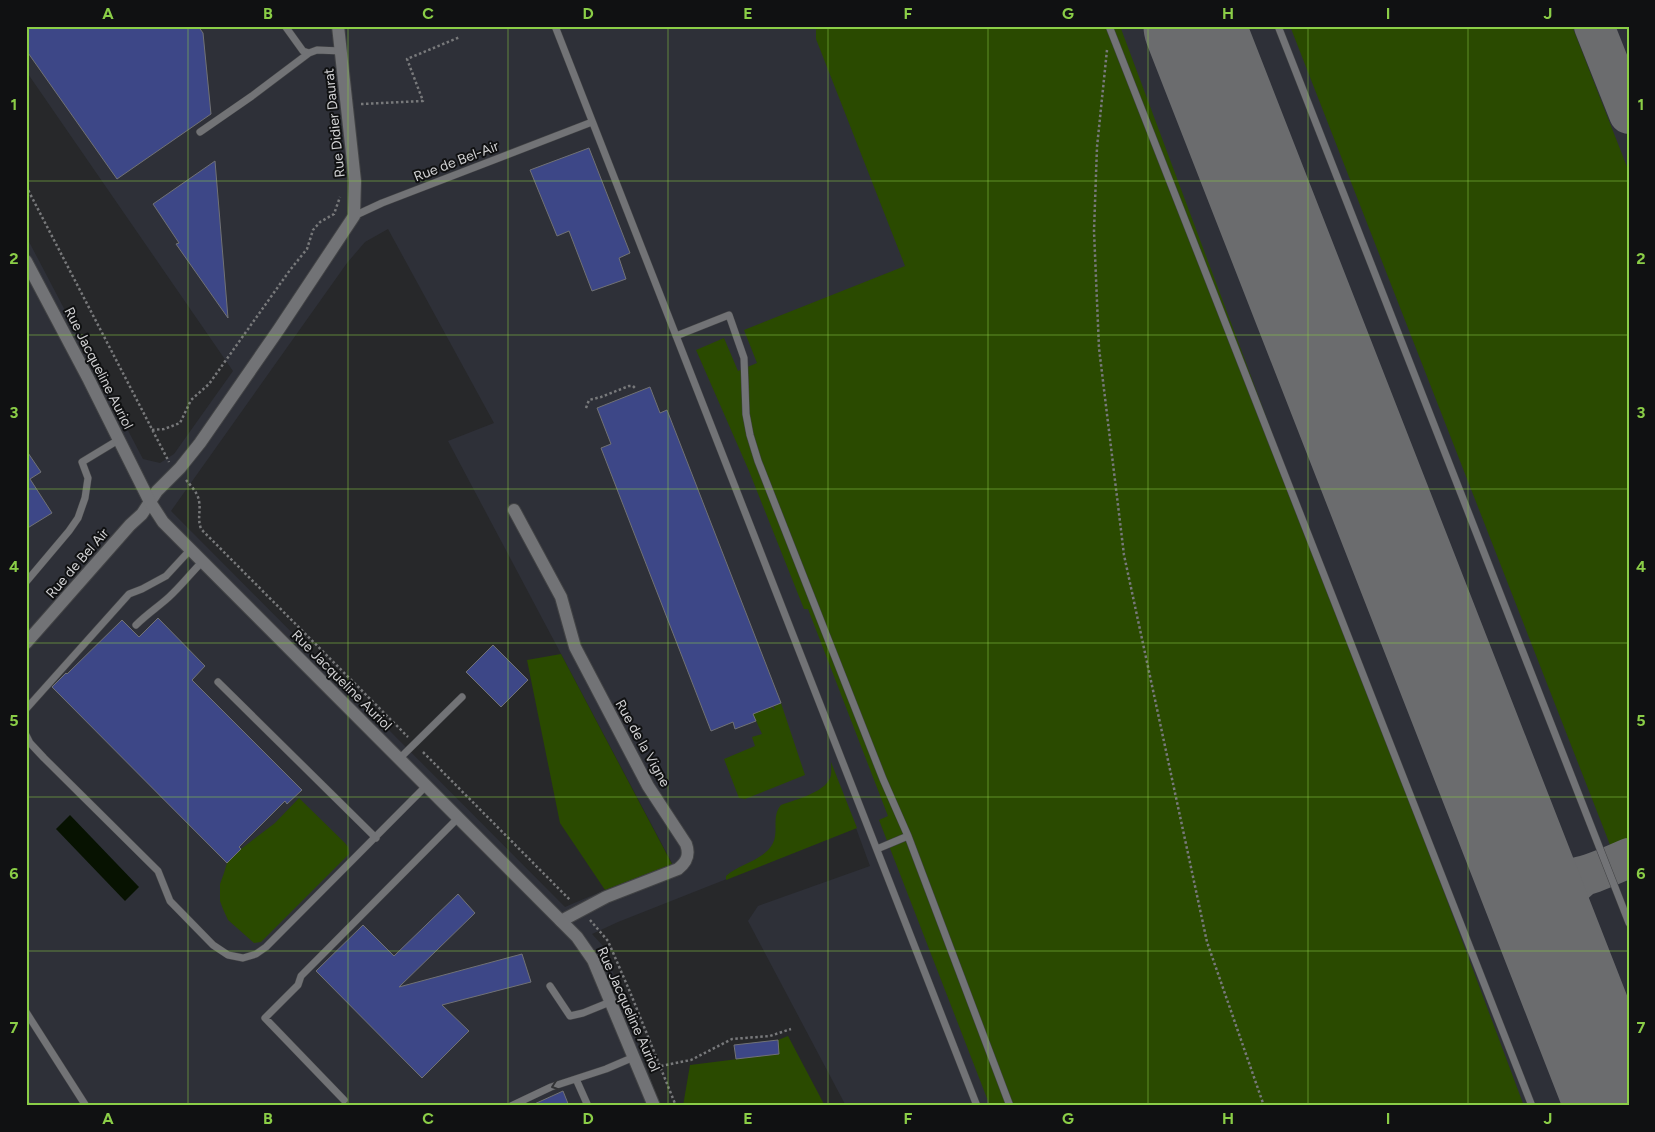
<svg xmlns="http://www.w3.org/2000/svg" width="1655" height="1132" font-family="Figtree,sans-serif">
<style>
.built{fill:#2e3038;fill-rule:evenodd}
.green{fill:#2a4a00}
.water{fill:#071201}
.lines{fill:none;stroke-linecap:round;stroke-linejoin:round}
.taxiway{stroke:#6b6c6e;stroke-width:40}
.runway{stroke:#6b6c6e;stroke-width:101}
.building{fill:#3d4787;stroke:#717275}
.service-casing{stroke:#424345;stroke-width:8}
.minor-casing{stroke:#424345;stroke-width:14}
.tertiary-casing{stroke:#424345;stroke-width:14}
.path{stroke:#78797b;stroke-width:2.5;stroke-dasharray:2.5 2.5;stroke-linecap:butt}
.service{stroke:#727376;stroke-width:7}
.minor{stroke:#727376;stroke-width:12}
.tertiary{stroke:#727376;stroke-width:12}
.oneway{stroke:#323335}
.grid{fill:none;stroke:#8bce47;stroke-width:1;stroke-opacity:0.55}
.labels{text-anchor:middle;stroke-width:4;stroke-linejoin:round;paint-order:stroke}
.street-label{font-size:14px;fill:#d1d1d3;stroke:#101112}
.neatline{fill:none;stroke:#8bce47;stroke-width:2}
.grid-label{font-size:16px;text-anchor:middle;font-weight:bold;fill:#8bce47}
</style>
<rect width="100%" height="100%" fill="#27282a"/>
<path class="built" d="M26,26H1629V1106H846L748,921L758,906L870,866L856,828L618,922L592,934L604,947L660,1106H26V236L143,459L160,463L174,454L233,371L26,71ZM388,229L494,423L448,441L672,863L605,890L565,907L171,511L347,263L365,242Z"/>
<path class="green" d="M816,26H1120L1524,1106H990L879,820L888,816L808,609H804L749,471L696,350L724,338L738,371L757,363L744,330L905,266L816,39Z
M1290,26H1572L1629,172V849L1614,855Z
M561,654L672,864L605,890L560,823L527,660Z
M781,703L805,775L745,799L739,798L724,759L755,746L752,737L762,734L753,714L771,707L775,710L774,706Z
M831,762L857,828L726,880V876C739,864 765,860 773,843C779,830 771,817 781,805C794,800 824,793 830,778C832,774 831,767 831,762Z
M299,798L345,843L348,847L349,854L261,942L254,943L228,920L223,909L220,901V884L224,873L227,863L241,849L275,823Z
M788,1036L825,1106H683L690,1065L779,1054L778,1040Z"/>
<path class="water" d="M70,815L139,887L125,901L56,829Z"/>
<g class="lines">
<path class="taxiway" d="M1594,26L1629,114
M1514,843C1518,849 1522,856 1527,862C1557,895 1597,871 1629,858
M1553,944C1554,908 1554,901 1582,877"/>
<path class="runway" d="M1194,26L1616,1106"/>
</g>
<path class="building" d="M26,26H198L203,33L211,114L117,179L26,50Z
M589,148L630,253L619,258L626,279L592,291L569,231L557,236L530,170Z
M215,161L228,318L176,244L179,243L153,204Z
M650,387L660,413L667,410L781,703L753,714L756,721L735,729L733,722L711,731L601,448L611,444L597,408Z
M26,450L41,472L30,479L52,513L26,529Z
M158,618L205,666L192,680L302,790L287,804L285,801L239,847L241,849L227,863L52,687L66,673L67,674L122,620L139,637Z
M493,645L528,680L501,707L466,672Z
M458,894L475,913L399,987L522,954L531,982L442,1005L469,1031L422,1078L316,971L363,925L394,956Z
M778,1040L779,1054L736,1059L734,1045Z
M563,1091L569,1106H530Z"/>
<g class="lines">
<g class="service-casing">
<path id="service" d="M285,26L303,51L309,53L317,50L341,51
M555,26L977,1106
M1109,26L1532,1106
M1278,26L1629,923
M200,132L252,96L309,53
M354,216L382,203L592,122
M676,336L729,315L744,358L746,414L750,435L758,461L883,779L908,836L1010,1106
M26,582L69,531L78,518L85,498L88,478L82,462L120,439
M136,625C147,614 158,607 169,597C181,586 191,573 202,562
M218,682L376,838
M26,709L129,594L142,589L166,576L190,550
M26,735L30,743L44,758L158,871L170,901L213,945L228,955L243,958L256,954L266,947L426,786
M399,759L462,697
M877,849L908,836
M550,986L570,1016L583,1013L610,1002
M26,1012L86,1106
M576,1079L588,1106
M344,1100L265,1018L298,985L301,976L458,818
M26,1104L27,1106
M511,1106L551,1087L606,1069L634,1057"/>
</g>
<g class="minor-casing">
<path id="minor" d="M514,510L561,597L575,647L648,786L686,844C690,855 687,862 678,869L606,897L561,921
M26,643L130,525L142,514L157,491L180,468L200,443L279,329L354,216L355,181L338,26"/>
</g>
<g class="tertiary-casing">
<path id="tertiary" d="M26,261L89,380L150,502L163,522L577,937L593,960L654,1106"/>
</g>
<path class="path" d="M1107,50L1097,147L1094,231L1099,348L1124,555L1207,942L1264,1106
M361,104L423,101L407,59L460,37
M26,186L169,462
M586,408L589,400L601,397L629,386H633L635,388
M152,430L164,429L180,423L191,400L209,384L290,270L307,249L313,230L320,222L334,214L340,197
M186,480C191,486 198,493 199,501C201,511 197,517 201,529L408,737
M423,752L570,900
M590,920L608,941L630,992L676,1106
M661,1066L691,1060L732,1039L770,1036L791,1029"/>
<use href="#service" class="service"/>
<use href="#minor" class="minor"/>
<use href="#tertiary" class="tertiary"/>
</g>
<defs><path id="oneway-chevron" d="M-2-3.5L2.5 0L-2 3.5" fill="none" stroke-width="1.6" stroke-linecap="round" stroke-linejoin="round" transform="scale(1.25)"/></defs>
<use class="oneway" href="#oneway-chevron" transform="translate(555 1086) rotate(161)"/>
<path class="grid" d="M188,26V1106M348,26V1106M508,26V1106M668,26V1106M828,26V1106M988,26V1106M1148,26V1106M1308,26V1106M1468,26V1106M26,181H1629M26,335H1629M26,489H1629M26,643H1629M26,797H1629M26,951H1629"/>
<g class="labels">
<g class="street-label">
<text transform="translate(334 123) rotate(-96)" y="5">Rue Didier Daurat</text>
<text transform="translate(456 161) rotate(-21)" y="5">Rue de Bel-Air</text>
<text transform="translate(99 368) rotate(63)" y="5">Rue Jacqueline Auriol</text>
<text transform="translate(77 563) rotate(-49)" y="5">Rue de Bel Air</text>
<text transform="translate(342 680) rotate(45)" y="5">Rue Jacqueline Auriol</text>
<text transform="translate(643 743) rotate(61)" y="5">Rue de la Vigne</text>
<text transform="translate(629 1009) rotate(66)" y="5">Rue Jacqueline Auriol</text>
</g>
</g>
<rect width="1655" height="1132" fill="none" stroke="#101112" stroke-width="55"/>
<rect x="28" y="28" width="1600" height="1076" class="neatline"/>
<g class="grid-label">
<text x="108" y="19">A</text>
<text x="268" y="19">B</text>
<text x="428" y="19">C</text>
<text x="588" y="19">D</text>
<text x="748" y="19">E</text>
<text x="908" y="19">F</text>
<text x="1068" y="19">G</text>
<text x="1228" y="19">H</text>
<text x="1388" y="19">I</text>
<text x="1548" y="19">J</text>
<text x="14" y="110">1</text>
<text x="1641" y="110">1</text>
<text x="14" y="264">2</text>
<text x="1641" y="264">2</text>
<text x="14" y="418">3</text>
<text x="1641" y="418">3</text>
<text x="14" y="572">4</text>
<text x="1641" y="572">4</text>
<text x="14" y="726">5</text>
<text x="1641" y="726">5</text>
<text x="14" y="879">6</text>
<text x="1641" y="879">6</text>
<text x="14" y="1033">7</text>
<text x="1641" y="1033">7</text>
<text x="108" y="1124">A</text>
<text x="268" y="1124">B</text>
<text x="428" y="1124">C</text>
<text x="588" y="1124">D</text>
<text x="748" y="1124">E</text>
<text x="908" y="1124">F</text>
<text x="1068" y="1124">G</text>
<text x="1228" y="1124">H</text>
<text x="1388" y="1124">I</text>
<text x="1548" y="1124">J</text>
</g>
</svg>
